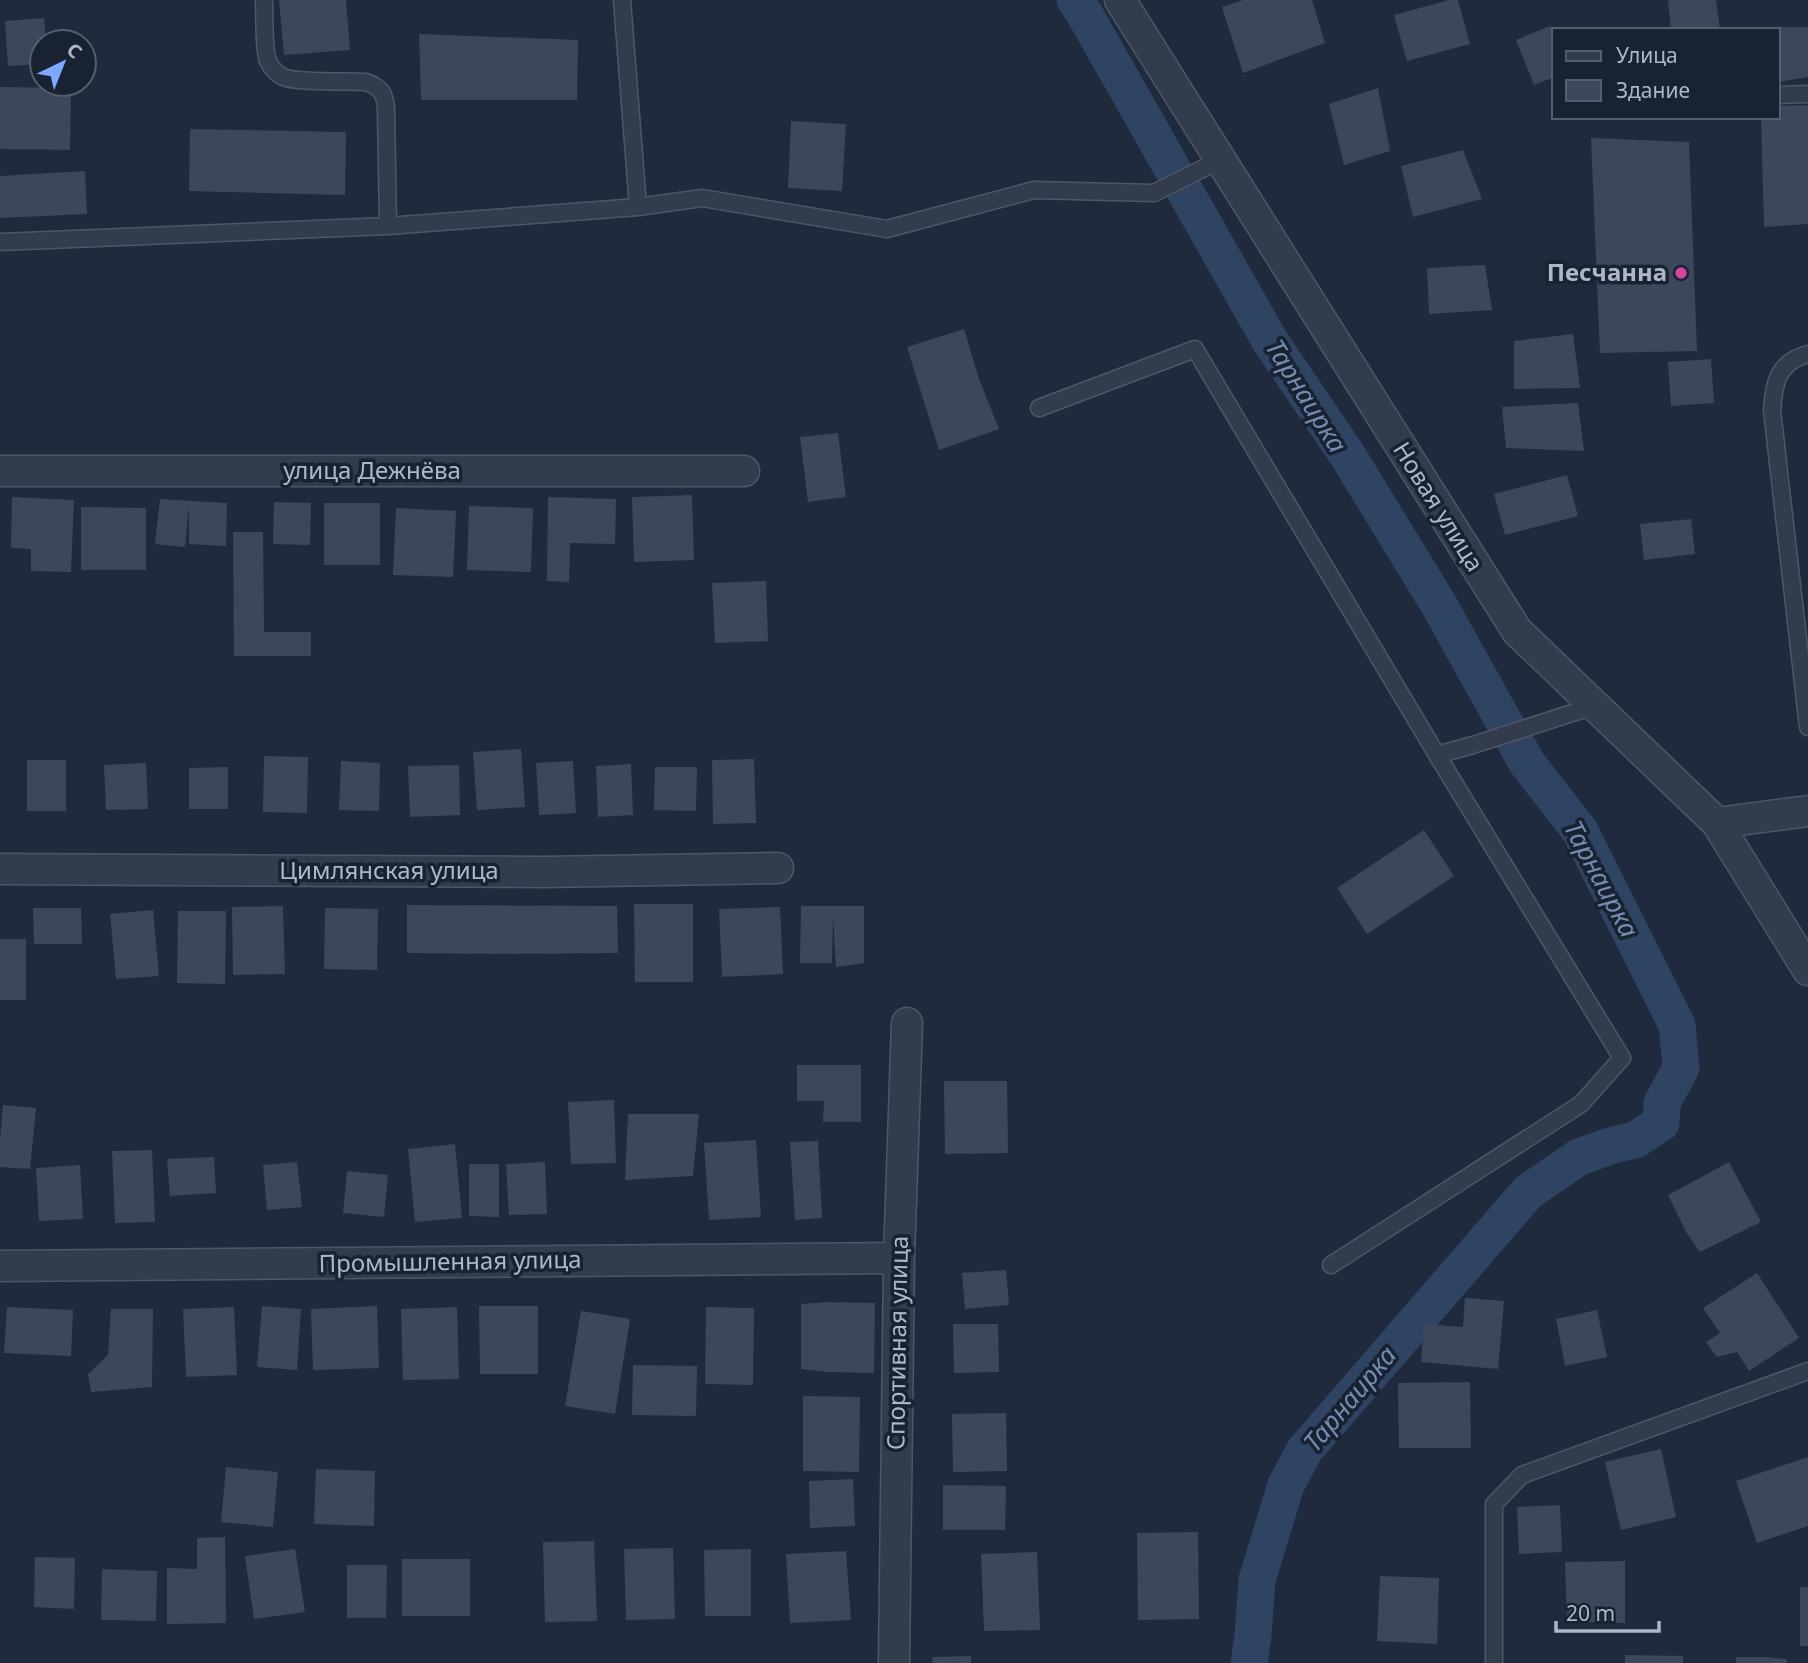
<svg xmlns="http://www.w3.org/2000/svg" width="1808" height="1663" font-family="'Noto Sans',sans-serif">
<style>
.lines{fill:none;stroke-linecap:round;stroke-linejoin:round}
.canal{stroke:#2f4363;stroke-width:37}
.building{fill:#3b485c}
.service-casing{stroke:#4e5767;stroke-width:19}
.minor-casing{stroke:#4e5767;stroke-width:33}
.service{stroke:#333c4c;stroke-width:16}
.minor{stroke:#333c4c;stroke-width:30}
.hotel-dot{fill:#d1479c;stroke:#192231;stroke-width:2.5}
.labels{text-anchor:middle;stroke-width:7;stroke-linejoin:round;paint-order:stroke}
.poi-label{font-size:24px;font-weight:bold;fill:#aeb7c8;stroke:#192231;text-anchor:end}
.street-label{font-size:24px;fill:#aeb7c8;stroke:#192231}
.water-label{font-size:26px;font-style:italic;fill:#738cb3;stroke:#192231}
</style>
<rect width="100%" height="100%" fill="#1f2a3c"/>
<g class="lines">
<path class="canal" d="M1075,0L1084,13L1270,341L1348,456L1439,605L1527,763L1580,831L1677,1025L1681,1068L1662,1103L1661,1123L1635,1140L1613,1145L1579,1157L1528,1192L1304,1451L1286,1485L1257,1580L1253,1636L1249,1663"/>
</g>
<path class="building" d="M279,0H346L350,50L284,55Z
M1243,0H1312L1325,43L1243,73L1222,7Z
M1449,0H1458L1470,44L1407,61L1394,15Z
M1668,0H1716L1720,30H1671Z
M44,18L46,42H42V64L8,66L5,21Z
M1550,26L1554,38V77L1534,85L1516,40Z
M1753,27H1808V77L1778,82V30H1753Z
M419,34L578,40L577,100H421Z
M0,87L71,88L70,150L0,149Z
M1378,88L1390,151L1344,165L1329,104Z
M1808,105V224L1764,227L1761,117H1778V106Z
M791,121L846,124L842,191L788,188Z
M190,129L346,132L345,195L189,191Z
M1591,138L1689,142L1697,351L1600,353Z
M1463,150L1482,199L1413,217L1401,166Z
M85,171L87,214L0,218V176Z
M1485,265L1492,310L1429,314L1427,268Z
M964,329L979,379L999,429L939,450L907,347Z
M1573,334L1580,388L1514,389V341Z
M1711,359L1714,403L1671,406L1668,362Z
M1578,403L1584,451L1506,448L1502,407Z
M838,433L846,497L808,502L800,437Z
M1567,475L1578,516L1505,535L1494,494Z
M692,495L694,560L634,562L632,497Z
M12,497L74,500L71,572L31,571V549L11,548Z
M548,497L616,499L615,544L570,543L569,582L547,581Z
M160,499L227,503L226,546L189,544V506L185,547L155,544Z
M274,502L311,503L310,545L273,544Z
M324,503H380V565H324Z
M469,506L533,508L531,572L467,570Z
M81,507L146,508V570H81Z
M396,508L456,511L453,577L393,575Z
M1691,519L1695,554L1644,560L1640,524Z
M233,532H263L264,632H311V656H234Z
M766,581L768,641L715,643L712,583Z
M521,749L525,807L477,810L473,752Z
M264,756L308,757L307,813L263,812Z
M754,759L756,823L713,824L712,760Z
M27,760H66V811H27Z
M341,761L380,763L379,811L339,810Z
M573,761L576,813L539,815L536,763Z
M146,763L148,809L106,810L104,765Z
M631,764L633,815L598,817L596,766Z
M459,765L460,815L410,817L408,766Z
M228,767V809H189V768Z
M655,767H697L696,811L654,810Z
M1424,830L1454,876L1367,934L1337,888Z
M634,904H693V982H635Z
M407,905L617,906L618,953L502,954L407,953Z
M283,906L285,974L233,975L232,907Z
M801,906H864V963L836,967L833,915L832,963H800Z
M780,907L783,974L722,977L719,909Z
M33,908H81L82,944H34Z
M325,908L378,909L377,970L324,969Z
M153,910L159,976L116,979L110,914Z
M178,911H226L225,984L177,983Z
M0,939H26V1000H0Z
M797,1065H861V1122H823L824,1101H797Z
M944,1081H1007L1008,1153L945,1154Z
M614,1100L616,1163L571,1164L568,1102Z
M3,1105L36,1108L30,1169L0,1167V1141Z
M628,1114H699L693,1176L625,1180Z
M756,1140L761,1217L709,1220L704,1143Z
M818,1141L822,1218L795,1220L790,1142Z
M455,1144L462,1218L415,1222L408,1149Z
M152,1150L155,1222L115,1223L112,1151Z
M214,1157L216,1193L170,1196L167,1159Z
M297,1162L302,1207L267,1210L263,1165Z
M545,1162L547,1214L509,1215L506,1164Z
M1729,1162L1761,1222L1700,1252L1686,1232L1668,1195Z
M469,1164H499V1217L469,1216Z
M80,1165L83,1219L39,1221L36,1168Z
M347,1171L388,1175L384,1217L343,1213Z
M1006,1270L1009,1305L965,1309L962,1273Z
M1757,1273L1799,1338L1749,1371L1737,1352L1717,1357L1706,1342L1720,1333L1703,1308Z
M1465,1298L1504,1301L1498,1369L1421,1362L1424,1324L1463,1327Z
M829,1302L875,1303L874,1373L828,1372L801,1369V1304Z
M262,1306L301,1309L297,1370L257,1367Z
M377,1306L379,1368L313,1370L311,1309Z
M479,1306H538V1374H480Z
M7,1307L73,1310L71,1356L4,1353Z
M234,1307L237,1375L186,1377L183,1309Z
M457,1307L459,1379L403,1380L401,1309Z
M706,1307L754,1308L753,1385L705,1384Z
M111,1309H153L152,1387L91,1392L88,1374L108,1355Z
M1597,1310L1607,1357L1565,1366L1556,1319Z
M581,1311L630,1319L615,1414L565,1406Z
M953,1324H998L999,1372L954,1373Z
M633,1365L697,1366L696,1416L632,1415Z
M1470,1382L1471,1448H1399L1398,1383Z
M803,1396L860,1397L859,1472L803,1471Z
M1006,1413L1007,1471L953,1472L952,1414Z
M1661,1449L1676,1517L1621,1530L1605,1462Z
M1808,1457V1526L1757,1543L1736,1481Z
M226,1467L278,1472L273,1527L221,1522Z
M316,1469L375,1471L374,1526L314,1524Z
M853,1479L855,1526L810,1528L809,1481Z
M943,1485L1006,1486L1005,1530H943Z
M1560,1505L1562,1552L1519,1554L1517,1507Z
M1198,1532L1199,1619L1138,1620L1137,1533Z
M225,1537L226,1623L167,1624V1568L197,1569V1538Z
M594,1541L597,1621L545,1622L543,1542Z
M673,1548L675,1619L626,1620L624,1549Z
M295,1549L305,1612L254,1619L245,1556Z
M751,1549V1616H705L704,1550Z
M846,1551L851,1620L790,1623L786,1554Z
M1037,1552L1040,1630L984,1631L981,1554Z
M35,1557L75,1558L74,1609L34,1607Z
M402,1559H470V1616H402Z
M1625,1561V1623L1567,1622L1565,1562Z
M347,1565H387L386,1618H347Z
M102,1569L157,1571L156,1621L101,1620Z
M1380,1576L1439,1578L1437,1644L1377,1641Z
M1800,1587H1808V1646H1800Z
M1625,1655L1683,1656V1663H1625Z
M971,1656V1663H932L933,1657Z
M1736,1657H1766L1787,1659V1663H1736Z"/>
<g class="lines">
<g class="service-casing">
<path id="service" d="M264,0C265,15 263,47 268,61C271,67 277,74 283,77C297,83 348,81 366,82C380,87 385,93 386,108L388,226
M622,0L638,207
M1778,95L1808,94
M0,242L388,226L638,207L702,198L887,229L1034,190L1154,193L1220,160
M1808,354C1778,362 1774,382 1772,410L1808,727
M1039,408L1195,349L1437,755L1473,745L1594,706
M1331,1265L1581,1104L1622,1058L1437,755
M1494,1663V1504L1522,1475L1808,1371"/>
</g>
<g class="minor-casing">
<path id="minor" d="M1120,0L1517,631L1717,823L1808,970
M0,471H744
M1717,823L1808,811
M0,869L545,872L778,868
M0,1266L899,1258
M894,1663L899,1258L907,1023"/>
</g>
<use href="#service" class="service"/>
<use href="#minor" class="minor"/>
</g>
<circle class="hotel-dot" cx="1681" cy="273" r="7"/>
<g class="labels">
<g class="poi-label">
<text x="1667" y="281">Песчанна</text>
</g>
<g class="street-label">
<text x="372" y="479">улица Дежнёва</text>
<text transform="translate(1438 507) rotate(58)" y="8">Новая улица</text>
<text x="389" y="879">Цимлянская улица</text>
<text transform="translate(450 1262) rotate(-1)" y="8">Промышленная улица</text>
<text transform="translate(898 1343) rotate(-89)" y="8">Спортивная улица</text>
</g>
<g class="water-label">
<text transform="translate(1306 396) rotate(58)" y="9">Тарнаирка</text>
<text transform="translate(1601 879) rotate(62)" y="9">Тарнаирка</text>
<text transform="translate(1350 1399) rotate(-50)" y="9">Тарнаирка</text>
</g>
</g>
<rect x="1552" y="28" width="228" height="91" fill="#192231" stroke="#555e6d" stroke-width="2"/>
<rect x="1566" y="51" width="35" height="10" fill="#333c4c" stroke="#555e6d" stroke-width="2"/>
<text x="1616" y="63" font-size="21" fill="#aeb7c8">Улица</text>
<rect x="1566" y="80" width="35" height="21" fill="#3b485c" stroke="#555e6d" stroke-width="2"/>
<text x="1616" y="98" font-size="21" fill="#aeb7c8">Здание</text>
<g transform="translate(63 63) rotate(43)"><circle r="33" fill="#192231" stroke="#555e6d" stroke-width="2"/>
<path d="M0-5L12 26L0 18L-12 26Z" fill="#7ca9ff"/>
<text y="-10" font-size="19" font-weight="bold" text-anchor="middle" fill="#aeb7c8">С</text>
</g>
<path d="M1556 1621v10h103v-10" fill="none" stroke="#aeb7c8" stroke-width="3.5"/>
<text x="1566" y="1621" font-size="21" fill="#aeb7c8" stroke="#192231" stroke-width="5" paint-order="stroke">20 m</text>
</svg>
